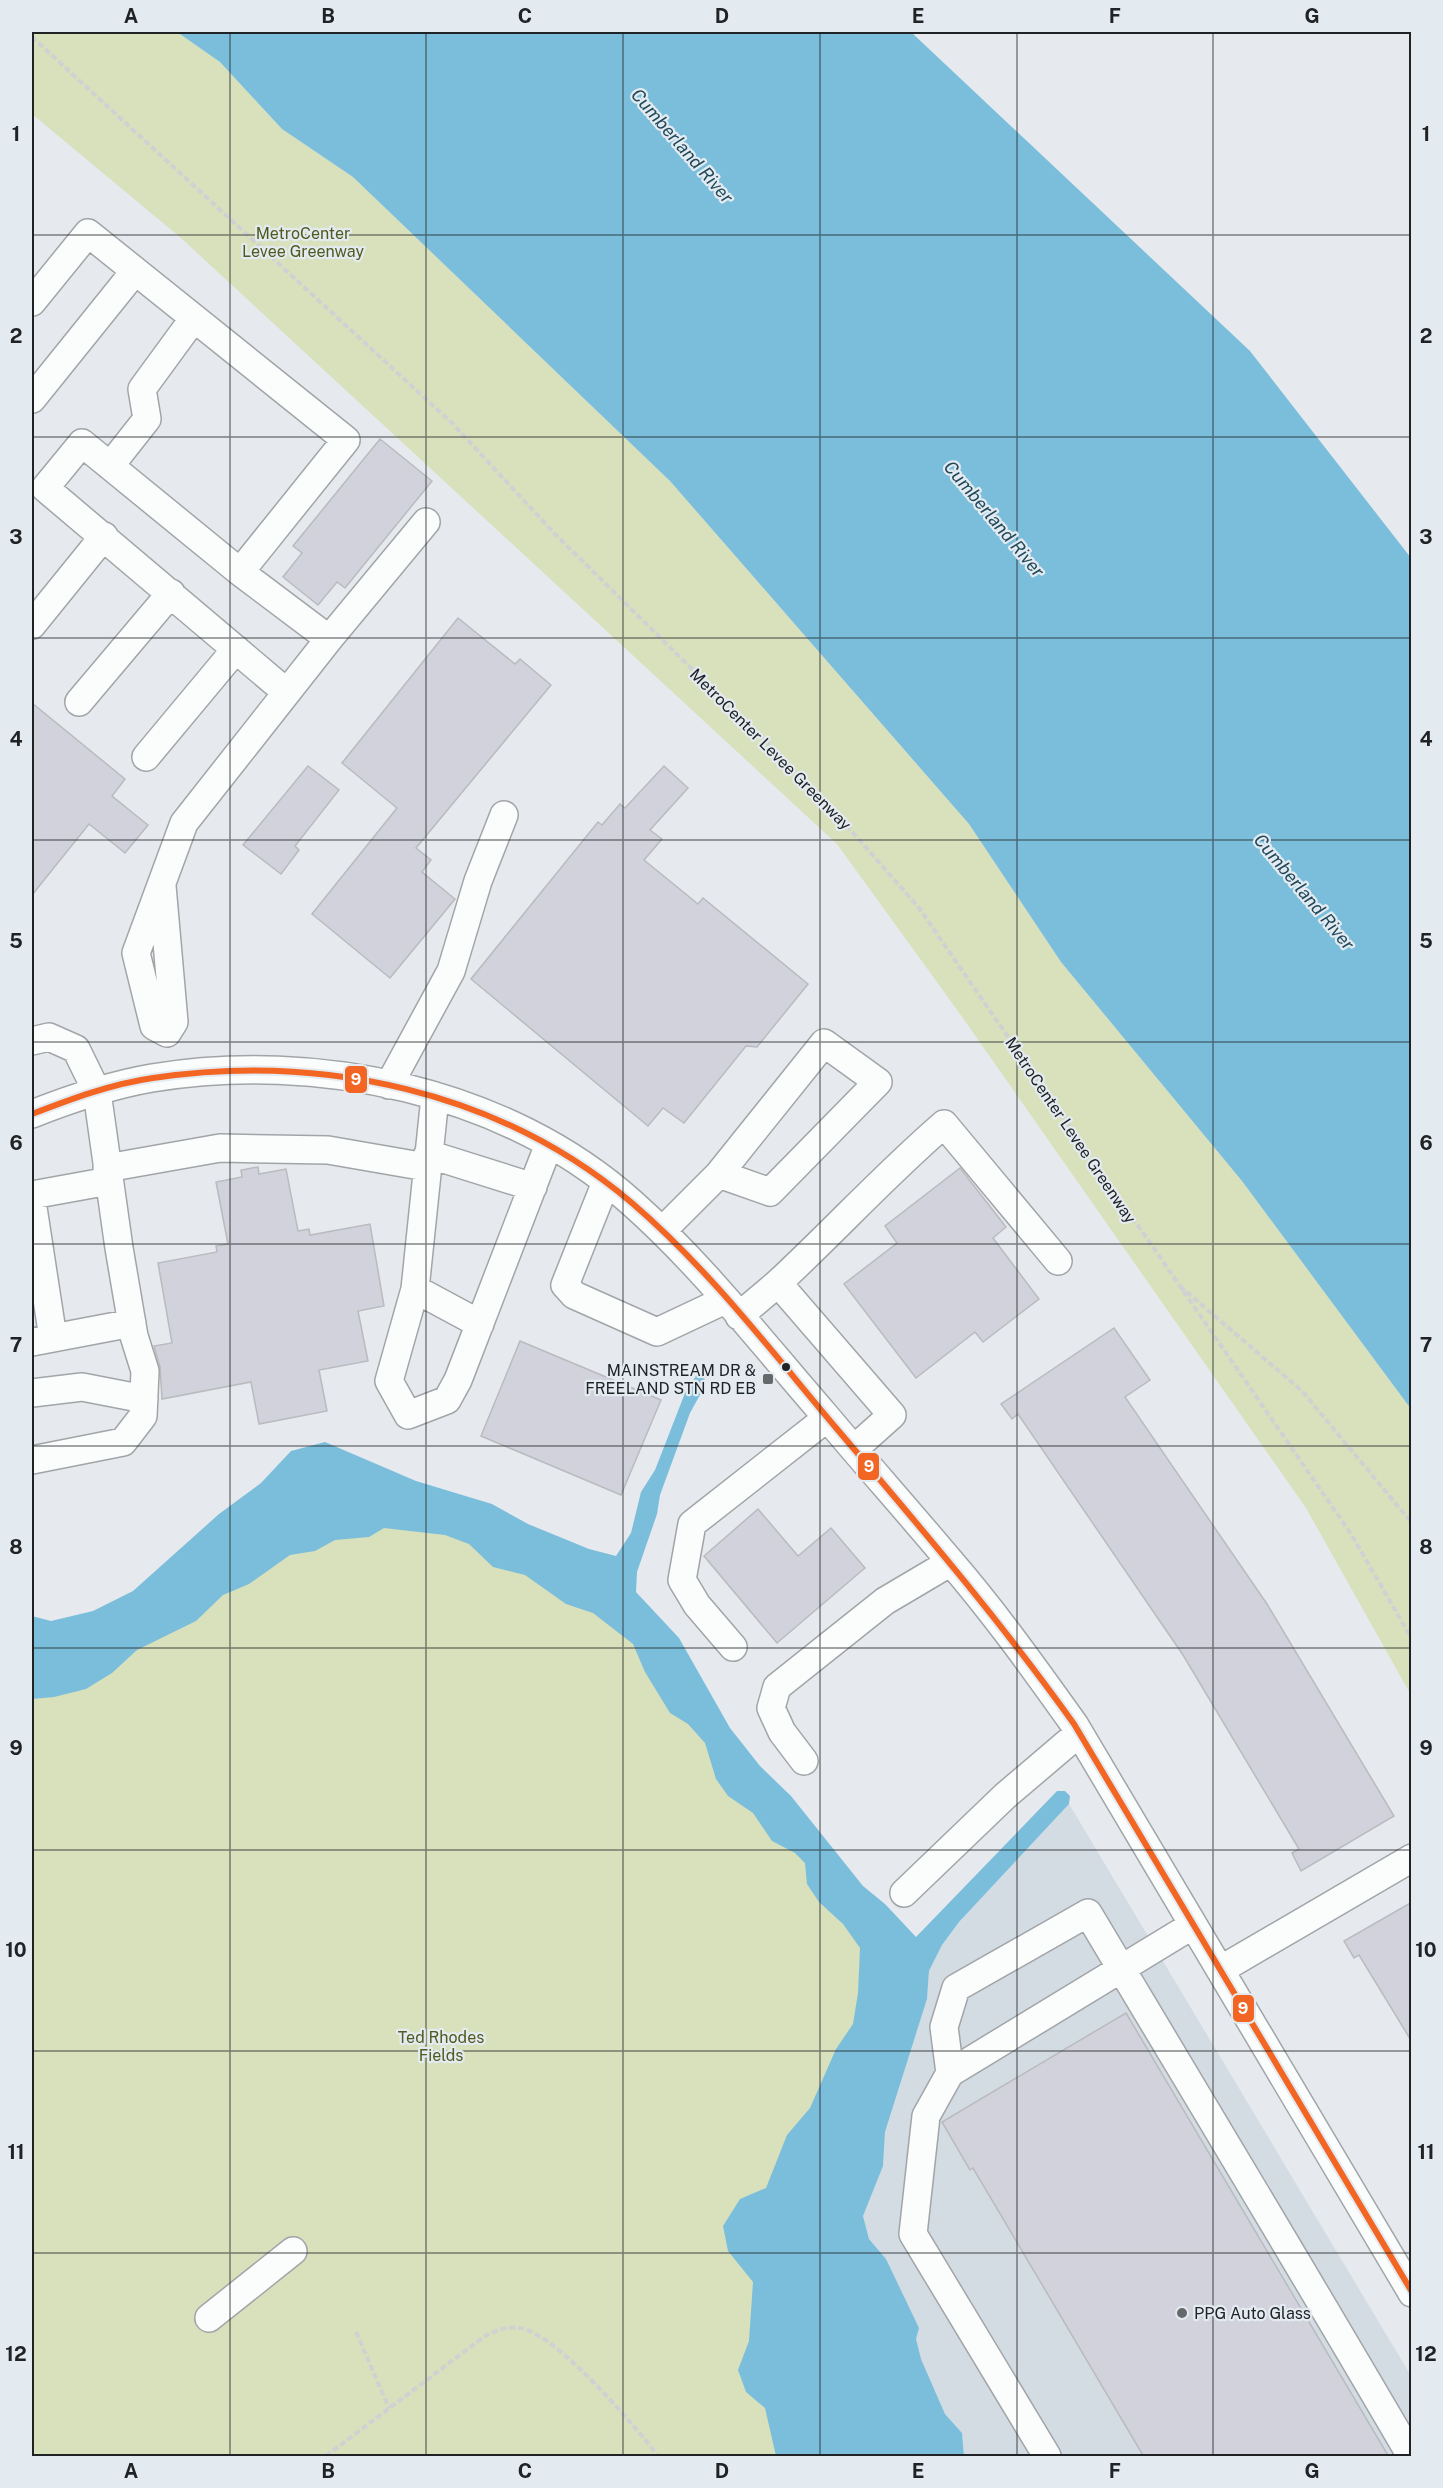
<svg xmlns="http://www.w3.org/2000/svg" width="1443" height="2488" font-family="'Public Sans',sans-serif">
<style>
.built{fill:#d3dbe3}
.green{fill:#d8e0bc}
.water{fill:#7bbedb}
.building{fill:#d1d2dc;stroke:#b9bbbe;stroke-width:1.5}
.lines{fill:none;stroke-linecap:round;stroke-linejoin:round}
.minor-casing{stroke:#a2a5a8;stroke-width:30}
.path{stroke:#d0d1d2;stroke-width:4;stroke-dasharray:6 3;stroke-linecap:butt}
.minor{stroke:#fbfcfc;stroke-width:27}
.bus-1-casing{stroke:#e3ebf1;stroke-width:10}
.bus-1{stroke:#f26522;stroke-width:6}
.grid{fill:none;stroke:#202325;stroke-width:1.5;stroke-opacity:0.55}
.bus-dot{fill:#202325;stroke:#e3ebf1;stroke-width:2}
.poi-dot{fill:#65696b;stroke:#e3ebf1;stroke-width:2}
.labels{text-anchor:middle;stroke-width:4.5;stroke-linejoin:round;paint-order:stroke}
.park-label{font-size:16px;fill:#52591e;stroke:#e3ebf1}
.street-label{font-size:16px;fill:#202325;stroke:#e3ebf1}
.poi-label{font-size:16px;fill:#202325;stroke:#e3ebf1;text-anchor:end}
.water-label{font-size:18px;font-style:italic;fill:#21495b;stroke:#e3ebf1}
.line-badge{stroke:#e3ebf1;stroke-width:2}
.badge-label{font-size:16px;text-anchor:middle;font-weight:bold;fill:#fff}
.neatline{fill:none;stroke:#202325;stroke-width:2}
.grid-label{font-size:20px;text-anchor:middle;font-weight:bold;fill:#202325}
</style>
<rect width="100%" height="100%" fill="#e6eaee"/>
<path class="built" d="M1069,1804L1411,2376V2456H964L962,2433L945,2414L921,2359L901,2294L886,2259L869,2239L863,2216L883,2166L885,2132L927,1999L929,1971L942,1945L959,1922Z"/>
<path class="green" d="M32,32H177L220,62L282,129L353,177L670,481L969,824L1061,962L1242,1181L1411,1409V1695L1306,1508L960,1014L837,844L181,238L32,114Z
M319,1473L580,1566L897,1971L858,2247L926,2456H32V1644L162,1598Z"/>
<path class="water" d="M177,32H911L1250,351L1411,558V1409L1242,1181L1061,962L969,824L670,481L353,177L282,129L220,62Z
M701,1368L706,1384L690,1413L660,1495L657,1514L637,1572L636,1592L679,1638L730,1728L760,1766L791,1796L863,1886L885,1904L916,1937L1057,1791H1065L1070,1796L1069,1804L959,1922L942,1945L929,1971L927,1999L885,2132L883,2166L863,2216L869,2239L886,2259L919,2328L916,2339L921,2359L945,2414L962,2433L964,2456H776L765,2408L746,2392L738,2370L749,2341L753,2282L728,2251L723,2226L740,2199L766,2188L787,2135L810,2108L836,2049L853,2024L858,1993L860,1948L843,1924L819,1902L807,1884L805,1863L795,1853L772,1841L753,1813L728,1796L716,1779L705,1743L688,1724L670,1713L645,1672L633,1644L593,1613L566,1604L525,1575L493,1567L469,1544L445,1535L384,1528L369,1537L335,1540L315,1551L290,1555L249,1584L223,1595L196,1621L137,1650L112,1673L86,1689L54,1697L32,1699V1616L51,1621L93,1611L133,1591L219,1514L261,1483L291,1451L325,1442L416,1481L492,1504L528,1524L589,1549L616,1556L631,1533L641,1492L655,1470L685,1393Z"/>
<path class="building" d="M380,439L432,481L345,588L337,582L318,605L283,577L302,553L293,546Z
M458,618L515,664L520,659L551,685L416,848L431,860L422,872L455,899L390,978L312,914L397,808L342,763Z
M32,703L125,779L112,796L148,825L125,853L89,824L32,895Z
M308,766L339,790L295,846L299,850L281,874L243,845Z
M664,766L688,788L650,830L662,839L644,860L698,904L703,898L808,984L757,1047L746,1046L684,1123L663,1108L648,1126L471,979L598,822L602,825L620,804L625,808Z
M258,1167L259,1174L286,1169L298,1231L309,1229L310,1235L370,1224L384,1306L358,1311L368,1361L319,1370L327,1411L259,1424L251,1382L162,1399L160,1367L154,1346L172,1343L158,1263L217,1252L216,1246L228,1244L216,1182L242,1177L241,1170Z
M960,1168L1006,1227L993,1238L1039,1299L983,1342L975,1332L916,1378L844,1284L897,1243L885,1226Z
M1114,1328L1150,1380L1125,1397L1267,1604L1394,1816L1301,1871L1292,1853L1299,1849L1183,1655L1018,1414L1012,1419L1001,1404Z
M520,1341L661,1400L621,1495L481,1436Z
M758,1509L798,1556L831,1528L865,1568L777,1643L704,1556Z
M1412,1902V2042L1359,1955L1354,1958L1344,1941Z
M1126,2013L1389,2457H1144L973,2168L970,2170L942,2122Z"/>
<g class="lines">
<g class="minor-casing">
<path id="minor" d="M32,302L88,233L346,440L240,572L329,639L184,823L136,953L154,1026L167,1033L174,1022L162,886
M32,399L135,271
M110,466L147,419L142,389L194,318
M240,572L82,443L45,488L285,691
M32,625L104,536
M329,639L426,522
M79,702L171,593
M146,757L236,649
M32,1041L49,1037L76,1049L97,1092L119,1248L134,1336L145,1371L143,1416L123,1442L32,1460
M389,1085L451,971L478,881L504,815
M435,1097L415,1289L389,1381L408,1415L447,1400L458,1380L549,1144
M32,1114C70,1099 111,1085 152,1078C316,1051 506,1090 632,1203C703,1266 762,1343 824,1414C865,1463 908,1511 949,1560C994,1612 1034,1668 1074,1724L1412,2293
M428,1154L533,1187
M107,1168L220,1148L328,1150L426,1167
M606,1182L565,1285L574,1295L657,1332L725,1300
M32,1195L109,1181
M32,1201L53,1338
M662,1231L719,1174L770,1192L878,1082L824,1043L719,1174
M778,1283C834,1231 886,1174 944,1124L1058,1261
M415,1289L480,1324
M739,1316L778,1283L892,1415L854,1449
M32,1342L132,1323
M32,1393L82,1387L144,1399
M733,1647L697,1605L682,1580L692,1524L827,1418
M804,1761L782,1732L771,1708L777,1687L885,1601L951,1562
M904,1893L1005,1796L1079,1733
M1193,1925L950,2073L944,2027L956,1988L1088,1913C1196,2094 1305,2274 1411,2456
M1220,1970L1412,1858
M950,2073L926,2116L913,2234L1047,2456
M209,2318L293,2251"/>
</g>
<path class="path" d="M32,37L452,423L555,534L821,796L919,908L1351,1534L1412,1639
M1180,1286L1302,1391L1412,1523
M356,2332L389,2408
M326,2456L485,2336C496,2330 508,2326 520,2328C557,2334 635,2426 658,2456"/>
<use href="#minor" class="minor"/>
<g class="bus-1-casing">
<path id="bus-1" d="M32,1114C71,1099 111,1084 153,1078C322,1053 500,1091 632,1203C709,1269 772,1352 837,1429C920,1527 999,1619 1074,1724L1412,2292"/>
</g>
<use href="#bus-1" class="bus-1"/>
</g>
<path class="grid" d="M230,32V2456M426,32V2456M623,32V2456M820,32V2456M1017,32V2456M1213,32V2456M32,235H1412M32,437H1412M32,638H1412M32,840H1412M32,1042H1412M32,1244H1412M32,1446H1412M32,1648H1412M32,1850H1412M32,2051H1412M32,2253H1412"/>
<circle class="bus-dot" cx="786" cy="1367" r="5"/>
<g class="poi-dot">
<rect x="762" y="1373" width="12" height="12" rx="3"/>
<circle cx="1182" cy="2313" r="6"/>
</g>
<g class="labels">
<g class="park-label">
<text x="303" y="239">MetroCenter<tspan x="303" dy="18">Levee Greenway</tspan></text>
<text x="441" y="2043">Ted Rhodes<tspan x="441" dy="18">Fields</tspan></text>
</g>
<g class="street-label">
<text transform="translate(771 749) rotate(45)" y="6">MetroCenter Levee Greenway</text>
<text transform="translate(1071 1130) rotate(56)" y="6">MetroCenter Levee Greenway</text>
</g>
<g class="poi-label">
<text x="756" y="1376">MAINSTREAM DR &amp;<tspan x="756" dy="18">FREELAND STN RD EB</tspan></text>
<text x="1194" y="2319" text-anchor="start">PPG Auto Glass</text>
</g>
<g class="water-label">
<text transform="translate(682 146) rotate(49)" y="6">Cumberland River</text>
<text transform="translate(994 519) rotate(50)" y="6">Cumberland River</text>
<text transform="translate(1304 892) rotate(50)" y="6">Cumberland River</text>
</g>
</g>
<g class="line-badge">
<rect x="344" y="1065" width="24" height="29" rx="6" fill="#f26522"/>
<rect x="857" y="1452" width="23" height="29" rx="6" fill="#f26522"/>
<rect x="1232" y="1994" width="23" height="29" rx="6" fill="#f26522"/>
</g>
<g class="badge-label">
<text x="356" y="1085">9</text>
<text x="869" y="1472">9</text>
<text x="1243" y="2014">9</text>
</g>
<rect width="1443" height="2488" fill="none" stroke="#e3ebf1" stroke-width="66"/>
<rect x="33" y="33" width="1377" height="2422" class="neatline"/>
<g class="grid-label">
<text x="131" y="23">A</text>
<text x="328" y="23">B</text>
<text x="525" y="23">C</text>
<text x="722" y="23">D</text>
<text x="918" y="23">E</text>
<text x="1115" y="23">F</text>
<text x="1312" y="23">G</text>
<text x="16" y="141">1</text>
<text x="1426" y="141">1</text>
<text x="16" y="343">2</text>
<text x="1426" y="343">2</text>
<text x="16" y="544">3</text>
<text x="1426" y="544">3</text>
<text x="16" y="746">4</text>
<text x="1426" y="746">4</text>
<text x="16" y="948">5</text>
<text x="1426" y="948">5</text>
<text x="16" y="1150">6</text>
<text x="1426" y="1150">6</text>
<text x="16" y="1352">7</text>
<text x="1426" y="1352">7</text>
<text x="16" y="1554">8</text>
<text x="1426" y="1554">8</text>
<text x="16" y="1755">9</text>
<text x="1426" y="1755">9</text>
<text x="16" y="1957">10</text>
<text x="1426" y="1957">10</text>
<text x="16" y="2159">11</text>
<text x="1426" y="2159">11</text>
<text x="16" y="2361">12</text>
<text x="1426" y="2361">12</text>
<text x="131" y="2478">A</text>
<text x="328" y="2478">B</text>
<text x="525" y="2478">C</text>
<text x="722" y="2478">D</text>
<text x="918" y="2478">E</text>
<text x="1115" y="2478">F</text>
<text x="1312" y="2478">G</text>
</g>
</svg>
